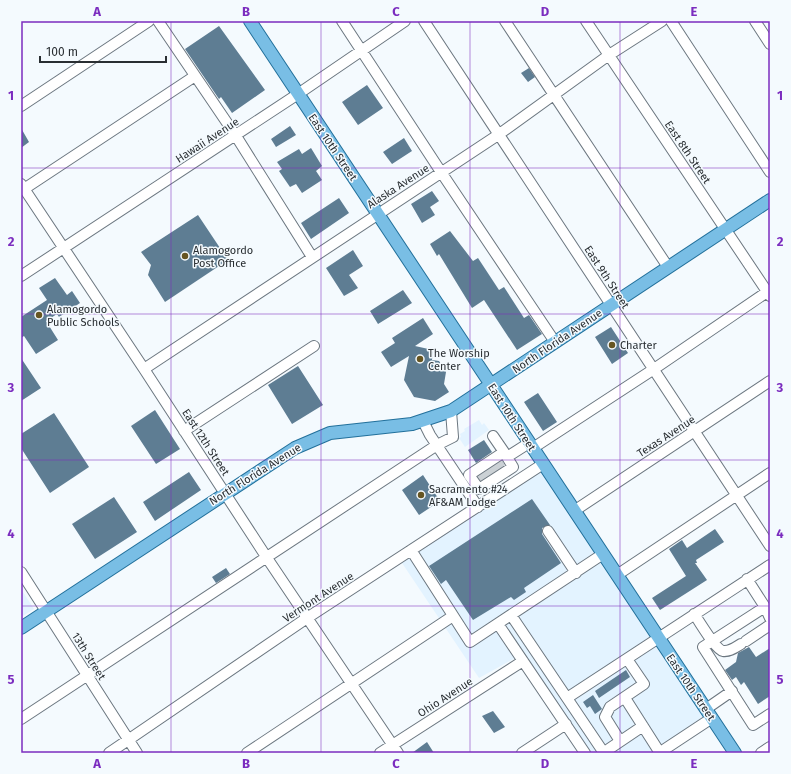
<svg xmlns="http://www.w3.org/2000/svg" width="791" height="774" font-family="'Fira Sans',sans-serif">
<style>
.built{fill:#e3f3ff}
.building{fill:#5e7d93}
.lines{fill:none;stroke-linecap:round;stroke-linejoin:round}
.minor-tunnel{stroke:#cbd1d5;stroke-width:10;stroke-dasharray:10 5;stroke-linecap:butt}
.minor-casing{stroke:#6c7780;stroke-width:12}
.major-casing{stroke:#22709b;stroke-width:14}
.minor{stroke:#fff;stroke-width:10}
.major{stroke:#79bee5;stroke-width:12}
.grid{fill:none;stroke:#7b2cbf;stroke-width:1;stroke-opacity:0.55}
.poi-dot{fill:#652;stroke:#f4fafe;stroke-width:1.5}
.labels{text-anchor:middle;stroke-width:3;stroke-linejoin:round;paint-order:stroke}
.street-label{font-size:11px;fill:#292e32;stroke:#f4fafe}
.poi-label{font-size:11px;fill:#292e32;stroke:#f4fafe;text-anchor:start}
.neatline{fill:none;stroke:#7b2cbf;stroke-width:1.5}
.grid-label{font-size:13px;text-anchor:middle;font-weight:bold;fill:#7b2cbf}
</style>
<rect width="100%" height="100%" fill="#f4fafe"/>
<path class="built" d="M479,420L482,425L484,423L489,430L465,447L459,438L461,437L460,434L465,431L464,429Z
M543,468L708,719L655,753H589L524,653L479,678L400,560Z
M21,589L34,609L21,617Z"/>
<path class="building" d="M219,26L265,90L232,113L221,97L219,99L185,49Z
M529,68L535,77L528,82L521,73Z
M367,85L383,108L358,125L342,102Z
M290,126L296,135L276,147L271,139Z
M21,128L29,142L21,148Z
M404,138L412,151L392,164L383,152Z
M311,148L322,166L316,171L322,180L302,193L296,184L290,187L279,171L282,169L277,162L299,149L302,154Z
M432,191L439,201L430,207L435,215L422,223L411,204Z
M339,198L349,213L311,239L301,223Z
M198,215L228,260L165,302L148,275L151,265L141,252Z
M450,231L473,261L478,258L499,290L504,287L524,318L529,315L542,334L517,350L484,300L472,308L439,254L437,256L430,244Z
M353,250L363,266L349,275L358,288L344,296L326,268Z
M55,278L67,295L72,291L80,303L59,317L57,314L46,321L58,340L36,354L24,336L21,338V317L47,300L39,288Z
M403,290L412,303L378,324L370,311Z
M423,318L433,334L415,346L433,350L432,360L439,361L446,372L444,384L449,392L435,401L414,397L404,380L409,356L391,367L381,352L395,343L392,338Z
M611,327L628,353L612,364L595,337Z
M21,358L41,388L21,401Z
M298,366L323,405L292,424L268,385Z
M538,393L557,422L543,431L524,402Z
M155,410L180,449L156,464L131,426Z
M54,413L89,467L50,493L21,448V434Z
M484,440L492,452L476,463L468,450Z
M502,461L504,465L481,480L478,477Z
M189,472L201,490L155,521L143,502Z
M423,475L440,501L419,515L402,490Z
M114,497L137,532L95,559L72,524Z
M532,499L550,525L542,528V534L561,563L524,588L526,592L514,600L511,597L473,620L446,580L441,584L429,566Z
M715,529L724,542L696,560L697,563H695L707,580L660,610L652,598L686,576L669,549L682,540L687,548Z
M226,568L230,574L216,583L212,577Z
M749,647L756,657L770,648V696L758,704L744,682L741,685L736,677L732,680L725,670L736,662L738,653Z
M626,670L630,677L599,698L595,691Z
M593,695L602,709L595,714L590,706L587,708L583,702Z
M493,711L505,727L494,733L482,716Z
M427,742L434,753H412Z"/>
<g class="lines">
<path class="minor-tunnel" d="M496,461L501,469
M488,467L493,475
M479,472L485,480"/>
<g class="minor-casing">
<path id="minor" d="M158,21L236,136L312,257
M342,21L441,172L555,342
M424,21L770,546
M505,21L668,267
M586,21L770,296
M671,21L770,172
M755,21L770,44
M21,106L149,21
M21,184L144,369L267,558L398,753
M24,189L195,76
M21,276L298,94L405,21
M144,369L498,135L609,55L662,21
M423,421L430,435L478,507
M184,431L314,346
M493,436L504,452L469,475L479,489L513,467L507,457L529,443
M533,448L654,369L770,290
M574,511L770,381
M548,531L576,573
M411,550L470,642L603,554
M21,572L137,753
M617,575L770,473
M747,579L765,607L770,618
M765,607L703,647L753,725L770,714
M694,614C700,622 715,649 723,651C730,652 736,647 741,644
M511,615L604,753
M498,624L585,753
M746,641L770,625
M567,698L770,565
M625,698L660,753
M706,709L732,691
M21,719L437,445L453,437L451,411
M620,741L605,717L610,707L644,684L627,659
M109,753L307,618L543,464
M247,753L453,616
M380,753L523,661
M522,753L566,724
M603,753L643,726
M659,753L712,718
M761,753L770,747"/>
</g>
<g class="major-casing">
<path id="major" d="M250,21L735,753
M21,628L295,448L330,433L412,424L451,411L770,200"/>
</g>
<use href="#minor" class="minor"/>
<use href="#major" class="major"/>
</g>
<path class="grid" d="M171,21V753M321,21V753M470,21V753M620,21V753M21,168H770M21,314H770M21,460H770M21,606H770"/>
<g class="poi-dot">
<circle cx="185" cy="256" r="4"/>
<circle cx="39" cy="315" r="4"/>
<circle cx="612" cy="345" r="4"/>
<circle cx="420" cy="359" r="4"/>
<circle cx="421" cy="495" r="4"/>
</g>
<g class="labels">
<g class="street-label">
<text transform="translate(207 140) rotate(-33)" y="4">Hawaii Avenue</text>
<text transform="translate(333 147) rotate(56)" y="4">East 10th Street</text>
<text transform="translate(688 152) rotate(56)" y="4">East 8th Street</text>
<text transform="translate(398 186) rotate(-33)" y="4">Alaska Avenue</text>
<text transform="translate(607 277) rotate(57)" y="4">East 9th Street</text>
<text transform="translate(557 341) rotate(-34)" y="4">North Florida Avenue</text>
<text transform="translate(512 417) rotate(57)" y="4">East 10th Street</text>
<text transform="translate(666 436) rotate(-33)" y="4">Texas Avenue</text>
<text transform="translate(206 442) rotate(57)" y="4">East 12th Street</text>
<text transform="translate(255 474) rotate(-32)" y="4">North Florida Avenue</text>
<text transform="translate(318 597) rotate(-33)" y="4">Vermont Avenue</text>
<text transform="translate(89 656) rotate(58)" y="4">13th Street</text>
<text transform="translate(691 687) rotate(56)" y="4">East 10th Street</text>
<text transform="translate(445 697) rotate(-33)" y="4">Ohio Avenue</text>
</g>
<g class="poi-label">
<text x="193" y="254">Alamogordo<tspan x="193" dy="13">Post Office</tspan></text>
<text x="47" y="313">Alamogordo<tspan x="47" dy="13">Public Schools</tspan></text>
<text x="620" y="349">Charter</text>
<text x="428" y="357">The Worship<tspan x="428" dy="13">Center</tspan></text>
<text x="429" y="493">Sacramento #24<tspan x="429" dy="13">AF&amp;AM Lodge</tspan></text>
</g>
</g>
<rect width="791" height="774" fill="none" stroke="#f4fafe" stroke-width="44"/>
<path d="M40 56v6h126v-6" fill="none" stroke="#292e32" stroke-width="2"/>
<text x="46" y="56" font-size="12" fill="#292e32" stroke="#f4fafe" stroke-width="3" paint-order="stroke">100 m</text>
<rect x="22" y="22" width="747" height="730" class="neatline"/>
<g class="grid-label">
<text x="97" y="16">A</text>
<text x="246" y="16">B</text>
<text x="396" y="16">C</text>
<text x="545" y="16">D</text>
<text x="694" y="16">E</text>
<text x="11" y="100">1</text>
<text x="780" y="100">1</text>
<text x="11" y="246">2</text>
<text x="780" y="246">2</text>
<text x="11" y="392">3</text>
<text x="780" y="392">3</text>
<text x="11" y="538">4</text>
<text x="780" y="538">4</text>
<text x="11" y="684">5</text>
<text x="780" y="684">5</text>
<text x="97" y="768">A</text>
<text x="246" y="768">B</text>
<text x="396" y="768">C</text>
<text x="545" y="768">D</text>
<text x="694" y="768">E</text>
</g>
</svg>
